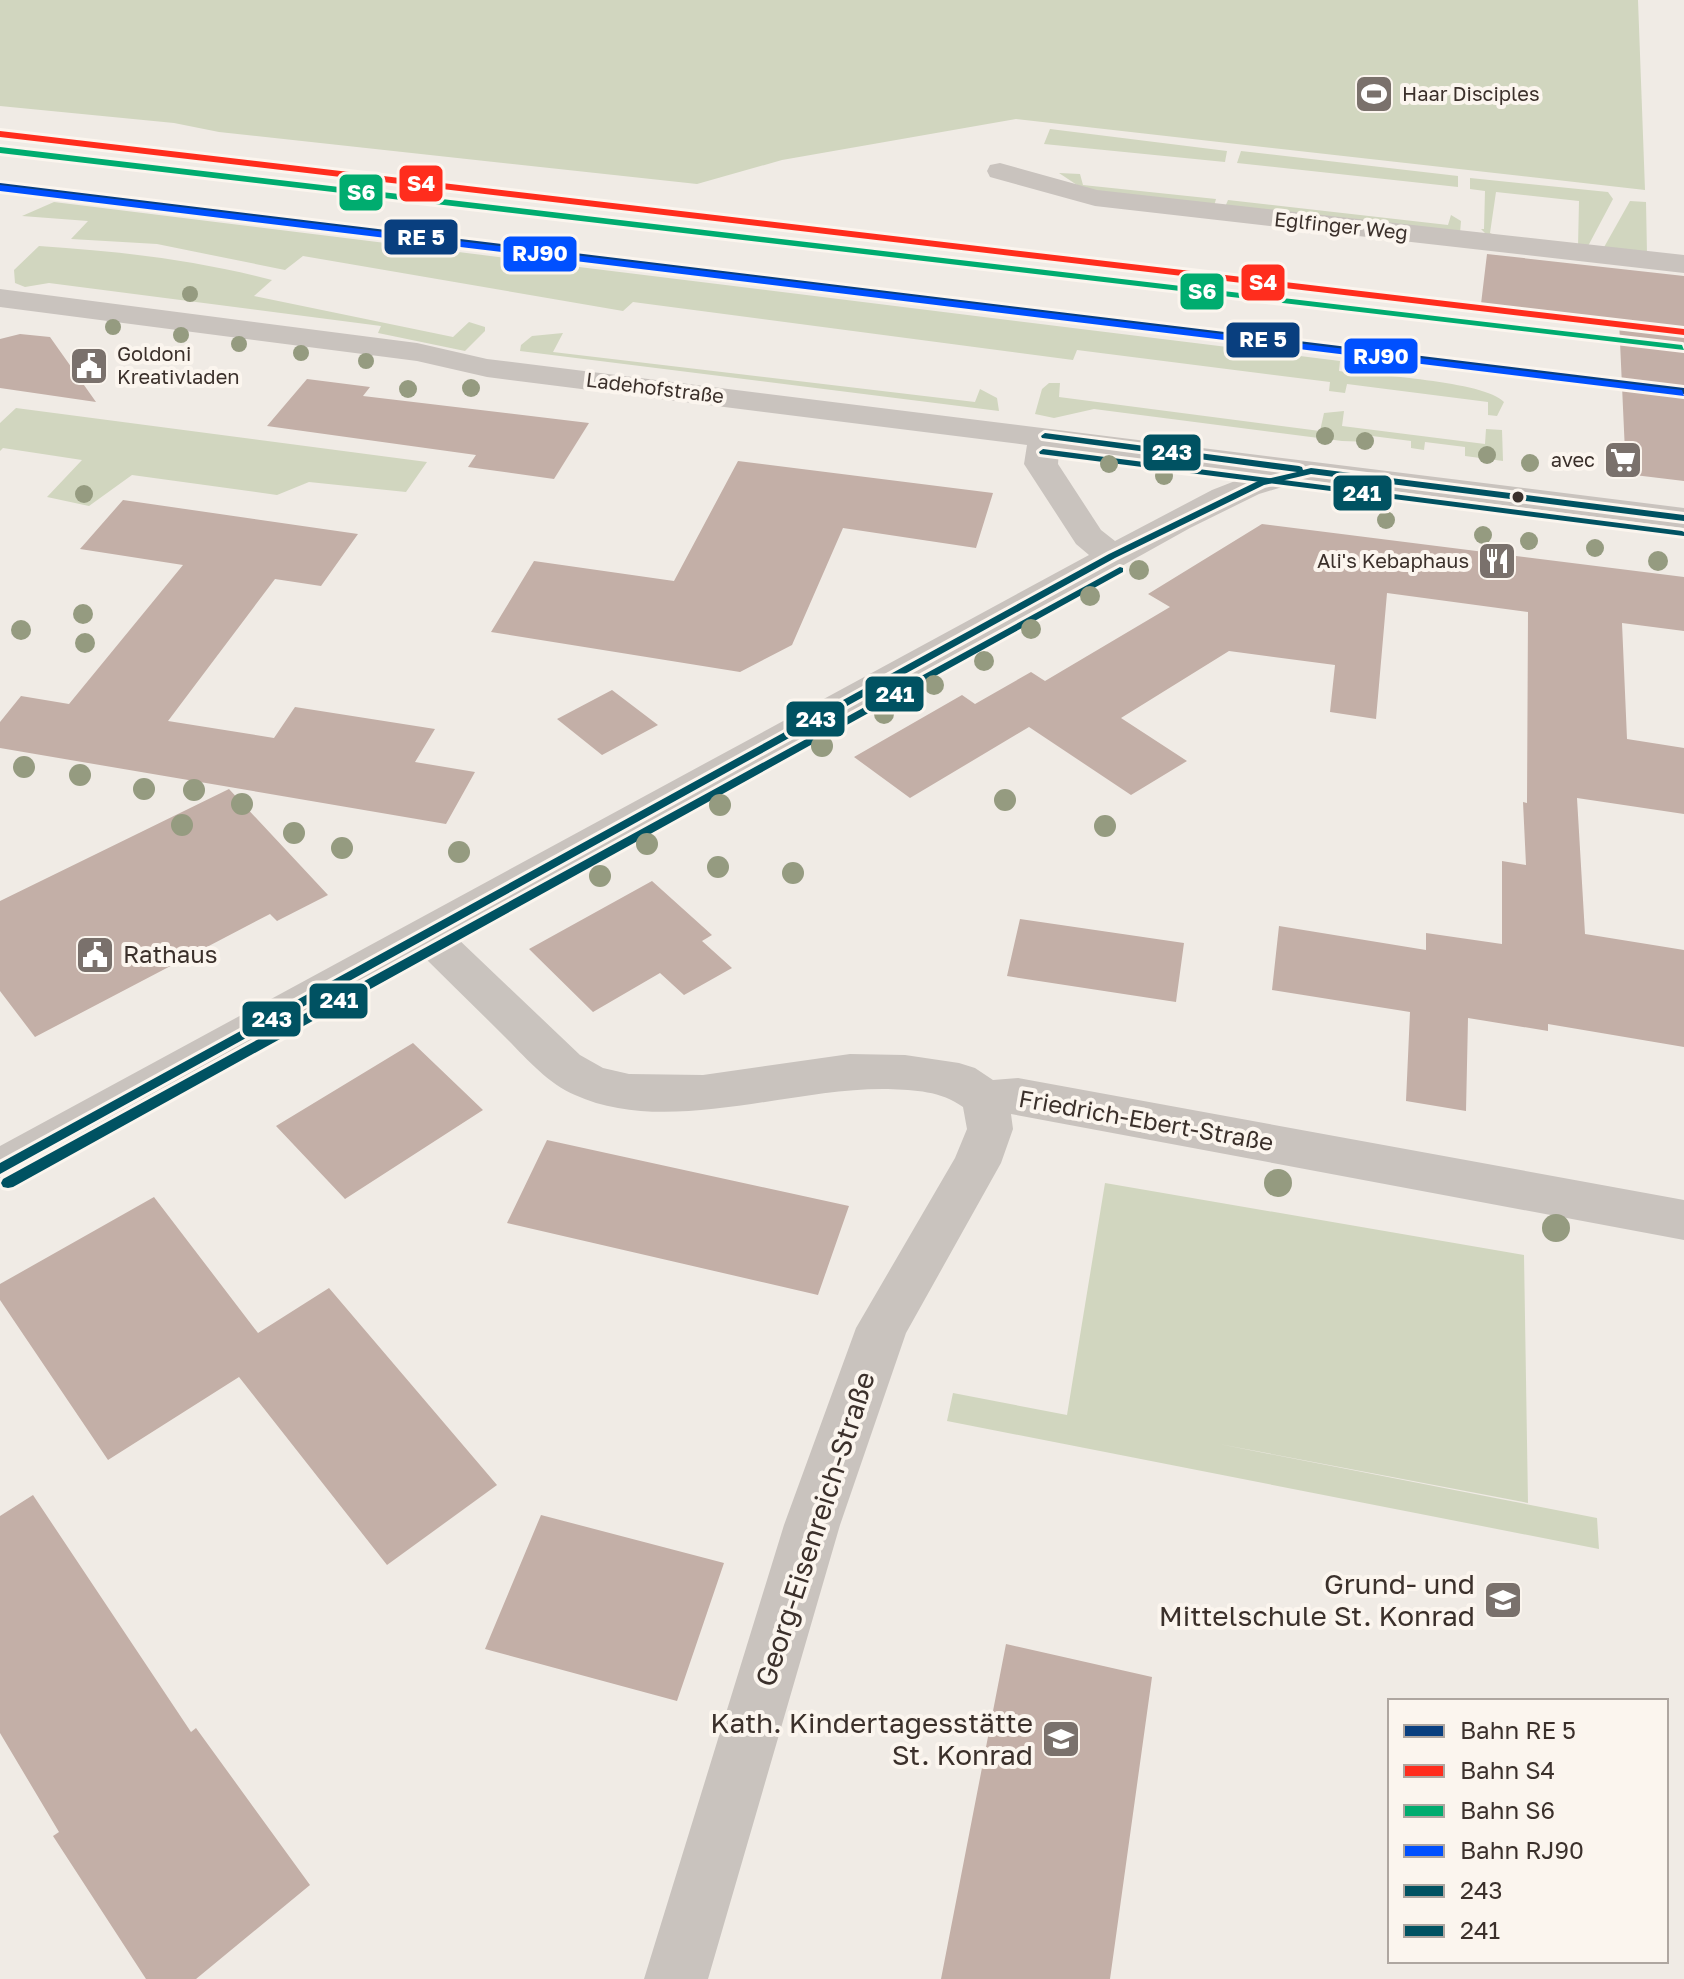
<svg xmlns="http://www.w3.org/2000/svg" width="1684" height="1979" font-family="'Golos Text',sans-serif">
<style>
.green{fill:#d1d6bf}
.building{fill:#c3afa7}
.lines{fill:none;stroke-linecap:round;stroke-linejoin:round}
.minor{fill:#c9c3be;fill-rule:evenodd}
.bus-1-casing{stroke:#fbf5ee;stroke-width:6}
.bus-2-casing{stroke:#fbf5ee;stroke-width:6}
.bus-1{fill:#005262;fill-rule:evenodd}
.bus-2{fill:#005262;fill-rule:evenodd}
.rail-1-casing{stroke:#fbf5ee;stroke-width:6}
.rail-2-casing{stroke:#fbf5ee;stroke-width:6}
.rail-3-casing{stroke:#fbf5ee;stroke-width:6}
.rail-4-casing{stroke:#fbf5ee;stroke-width:6}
.rail-1{fill:#093f7f;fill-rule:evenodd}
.rail-2{fill:#ff2d1d;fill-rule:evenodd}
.rail-3{fill:#00ac6f;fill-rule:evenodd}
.rail-4{fill:#0050ff;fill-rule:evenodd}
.tree{fill:#959b80}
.bus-dot{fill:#3b302b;stroke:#fbf5ee;stroke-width:3}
.labels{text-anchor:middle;stroke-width:8;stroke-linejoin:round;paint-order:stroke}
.far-poi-label{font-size:20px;fill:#3b302b;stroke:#fbf5ee;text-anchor:start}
.far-street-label{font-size:20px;fill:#3b302b;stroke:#fbf5ee}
.poi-label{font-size:24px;fill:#3b302b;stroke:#fbf5ee;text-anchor:start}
.street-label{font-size:24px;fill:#3b302b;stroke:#fbf5ee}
.near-street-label{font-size:28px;fill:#3b302b;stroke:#fbf5ee}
.near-poi-label{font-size:28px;fill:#3b302b;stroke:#fbf5ee;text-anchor:end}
.line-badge{stroke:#fbf5ee;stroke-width:3}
.badge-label{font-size:22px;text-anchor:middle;font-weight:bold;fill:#fff}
</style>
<rect width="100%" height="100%" fill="#f0ebe5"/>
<path class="green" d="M0,0H1638L1645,190L1016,119L782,160L697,184L219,132L174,123L0,106Z
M1050,129L1227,151L1225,162L1044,144Z
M1241,151L1458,176V187L1237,163Z
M1059,173L1080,174L1083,185L1216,199L1214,206L1096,191L1080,187Z
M1470,178L1608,192L1613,199L1587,248L1578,247L1579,201L1496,192L1490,233L1496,236L1487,235L1481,229H1484L1485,191L1470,189Z
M1228,200L1448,225L1451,215L1461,221L1460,233L1225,207Z
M1630,201L1646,202L1647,254L1603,249Z
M54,202L1340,361L1339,371C1372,375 1485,381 1504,402L1497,416L1488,415V402L1347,384L1345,393L1329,391L1330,382L1077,350L1073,360L633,302L623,311L303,256L285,270L157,244L71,239L88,221L22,216Z
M39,246C118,251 195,260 272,280L254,296L453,337L469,322L485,327V331L465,351L378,333L381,326L49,283L25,287L15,283L14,270Z
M563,333L553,352L975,402L980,389L997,398L999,411L520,351L521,345L532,336Z
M1049,383H1060L1059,397L1320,431L1324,413L1344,411L1342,426L1485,444L1486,429L1502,430L1503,461L1465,456V447L1425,442L1424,450L1411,448V441L1372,436L1371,442L1342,441L1094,409L1054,418L1035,414L1042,389Z
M16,408L427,462L406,492L309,482L277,495L132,475L89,506L47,497L82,460L3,448L0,451V423Z
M1105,1183L1524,1255L1528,1503L1219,1444L1597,1518L1599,1549L947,1421L953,1393L1067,1415Z"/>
<path class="building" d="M1487,254L1684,276V481L1626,474L1619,320L1481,304Z
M20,334L50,337L96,402L0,388V339Z
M307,379L370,387L363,396L589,423L554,479L468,467L476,455L267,426Z
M738,461L993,493L976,548L843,528L792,645L740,672L491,632L534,561L674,581Z
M123,500L358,534L321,586L275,579L168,721L274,738L295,707L435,729L415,762L475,772L446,824L0,748V722L21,696L69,704L183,565L80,549Z
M1262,524L1684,577V631L1622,623L1627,739L1684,748V814L1577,798L1585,934L1684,950V1047L1548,1024V1031L1468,1018L1466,1111L1406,1101L1410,1012L1272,990L1279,926L1426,950V933L1502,944V861L1526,865L1523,802L1527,803L1528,612L1387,593L1376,719L1330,712L1335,665L1229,651L1121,718L1187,761L1131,795L1029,727L910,798L854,757L962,695L975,704L1031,672L1045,681L1170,607L1148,594Z
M612,690L658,725L602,755L557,719Z
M229,789L328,895L277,921L270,914L35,1037L0,991V901Z
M652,881L712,935L702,941L732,968L684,995L660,973L593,1012L529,949Z
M1020,919L1184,943L1176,1002L1007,976Z
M413,1043L483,1110L345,1199L276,1126Z
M547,1140L849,1206L818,1295L507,1223Z
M154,1197L258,1333L329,1288L497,1485L387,1565L239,1377L108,1460L0,1300V1284Z
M33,1495L191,1732L196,1728L310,1885L196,1979H146L53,1836L59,1832L0,1733V1516Z
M541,1515L724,1563L677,1701L485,1649Z
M1006,1644L1152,1677L1110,1979H941Z"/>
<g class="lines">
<path class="minor" d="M1000,163L1097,190L1684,255V273L1095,206L990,177L987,171L990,165Z
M0,289L417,343L487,359L1684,508V528L1305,480L1259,494L1190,528L456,937L580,1055L603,1068L629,1074L703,1075L850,1054L905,1055L959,1063L975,1068L993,1080L1018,1078L1684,1200V1240L1011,1114L1013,1129L1001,1163L906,1333L840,1525L708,1979H644L784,1525L856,1328L955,1158L967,1129L963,1107C941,1091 915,1090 888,1089C791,1087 667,1137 575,1095C547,1083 526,1058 505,1037C478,1010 450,983 423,956L17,1182L0,1188V1146L1089,555L1076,544L1024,464L1027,445L487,377L417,361L0,307ZM1059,450L1253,474L1212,490L1115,541L1101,530L1058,464Z"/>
<g class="bus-1-casing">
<path id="bus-1" d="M1045,433L1299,466L1302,467L1303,470L1311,468L1684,515V521L1311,474L1264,485L1115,558L0,1174V1163L1109,554L1258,481L1297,472L1042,438L1041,436Z"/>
</g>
<g class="bus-2-casing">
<path id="bus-2" d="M1043,449L1682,531L1684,532V536L1040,454L1039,452Z
M1120,567L1123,568V572L13,1187L8,1188L3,1187L1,1183L3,1179Z"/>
</g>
<use href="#bus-1" class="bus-1"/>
<use href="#bus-2" class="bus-2"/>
<g class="rail-1-casing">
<path id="rail-1" d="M0,183L1684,388V394L0,189Z"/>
</g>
<g class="rail-2-casing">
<path id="rail-2" d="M0,131L1684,329V335L0,137Z"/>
</g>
<g class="rail-3-casing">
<path id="rail-3" d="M0,147L1682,345L1684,350L0,153Z"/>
</g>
<g class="rail-4-casing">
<path id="rail-4" d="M0,185L1682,390L1684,396L0,191Z"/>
</g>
<use href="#rail-1" class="rail-1"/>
<use href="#rail-2" class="rail-2"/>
<use href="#rail-3" class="rail-3"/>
<use href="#rail-4" class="rail-4"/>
</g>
<g class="tree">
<circle cx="190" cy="294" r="8"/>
<circle cx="113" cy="327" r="8"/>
<circle cx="181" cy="335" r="8"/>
<circle cx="239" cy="344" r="8"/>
<circle cx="301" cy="353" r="8"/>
<circle cx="366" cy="361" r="8"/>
<circle cx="471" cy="388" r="9"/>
<circle cx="408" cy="389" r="9"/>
<circle cx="1325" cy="436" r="9"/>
<circle cx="1365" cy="441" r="9"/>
<circle cx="1487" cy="455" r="9"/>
<circle cx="1530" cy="463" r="9"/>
<circle cx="1109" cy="464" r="9"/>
<circle cx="1164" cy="476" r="9"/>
<circle cx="84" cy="494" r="9"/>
<circle cx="1386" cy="520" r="9"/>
<circle cx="1483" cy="535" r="9"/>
<circle cx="1529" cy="541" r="9"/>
<circle cx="1595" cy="548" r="9"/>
<circle cx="1658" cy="561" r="10"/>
<circle cx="1139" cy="570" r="10"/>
<circle cx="1090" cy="596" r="10"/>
<circle cx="83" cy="614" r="10"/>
<circle cx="1031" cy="629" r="10"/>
<circle cx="21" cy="630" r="10"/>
<circle cx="85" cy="643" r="10"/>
<circle cx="984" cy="661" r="10"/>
<circle cx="934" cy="685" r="10"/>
<circle cx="884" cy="714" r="10"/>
<circle cx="822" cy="746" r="11"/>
<circle cx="24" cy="767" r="11"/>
<circle cx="80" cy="775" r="11"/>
<circle cx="144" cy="789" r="11"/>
<circle cx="194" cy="790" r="11"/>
<circle cx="1005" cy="800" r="11"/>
<circle cx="242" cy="804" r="11"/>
<circle cx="720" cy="805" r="11"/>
<circle cx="182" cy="825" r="11"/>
<circle cx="1105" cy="826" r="11"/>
<circle cx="294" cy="833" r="11"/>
<circle cx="647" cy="844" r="11"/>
<circle cx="342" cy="848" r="11"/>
<circle cx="459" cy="852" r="11"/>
<circle cx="718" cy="867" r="11"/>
<circle cx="793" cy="873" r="11"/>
<circle cx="600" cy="876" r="11"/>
<circle cx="1278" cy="1183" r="14"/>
<circle cx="1556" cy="1228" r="14"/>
</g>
<defs>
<g id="stadium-square" transform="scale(2)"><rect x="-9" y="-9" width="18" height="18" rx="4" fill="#7a716c" stroke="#fbf5ee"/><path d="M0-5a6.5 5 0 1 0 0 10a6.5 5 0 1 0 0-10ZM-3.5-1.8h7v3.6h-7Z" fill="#fff"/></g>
<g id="civic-square" transform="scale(2)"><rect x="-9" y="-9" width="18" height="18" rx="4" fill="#7a716c" stroke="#fbf5ee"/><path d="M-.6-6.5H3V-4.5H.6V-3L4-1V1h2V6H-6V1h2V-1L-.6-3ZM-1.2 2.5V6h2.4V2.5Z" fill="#fff"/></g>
<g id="supermarket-square" transform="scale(2)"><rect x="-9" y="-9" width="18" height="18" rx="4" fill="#7a716c" stroke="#fbf5ee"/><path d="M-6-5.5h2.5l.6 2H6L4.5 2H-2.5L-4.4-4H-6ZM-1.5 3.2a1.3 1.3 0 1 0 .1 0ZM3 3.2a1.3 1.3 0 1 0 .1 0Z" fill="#fff"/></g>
<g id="restaurant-square" transform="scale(2)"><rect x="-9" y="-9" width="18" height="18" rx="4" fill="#7a716c" stroke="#fbf5ee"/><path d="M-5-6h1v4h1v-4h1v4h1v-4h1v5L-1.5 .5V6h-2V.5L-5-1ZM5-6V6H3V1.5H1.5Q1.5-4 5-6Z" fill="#fff"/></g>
<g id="school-square" transform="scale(2)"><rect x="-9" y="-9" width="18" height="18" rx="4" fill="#7a716c" stroke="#fbf5ee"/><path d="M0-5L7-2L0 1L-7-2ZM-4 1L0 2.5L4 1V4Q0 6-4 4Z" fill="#fff"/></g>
</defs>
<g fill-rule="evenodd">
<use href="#stadium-square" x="1374" y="94"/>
<use href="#civic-square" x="89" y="366"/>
<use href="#supermarket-square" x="1623" y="460"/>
<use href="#restaurant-square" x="1497" y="561"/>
<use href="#civic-square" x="95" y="955"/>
<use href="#school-square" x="1503" y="1600"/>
<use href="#school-square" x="1061" y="1739"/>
</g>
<circle class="bus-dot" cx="1518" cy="497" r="7"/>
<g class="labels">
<g class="far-poi-label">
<text x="1402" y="101">Haar Disciples</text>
<text x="117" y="361">Goldoni<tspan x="117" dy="23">Kreativladen</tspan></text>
<text x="1595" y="467" text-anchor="end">avec</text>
<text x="1469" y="568" text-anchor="end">Ali's Kebaphaus</text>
</g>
<g class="far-street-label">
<text transform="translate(1341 226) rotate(6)" y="7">Eglfinger Weg</text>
<text transform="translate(655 388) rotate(7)" y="7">Ladehofstraße</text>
</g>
<g class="poi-label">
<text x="123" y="963">Rathaus</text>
</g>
<g class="street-label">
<text transform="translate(1146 1121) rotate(10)" y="8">Friedrich-Ebert-Straße</text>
</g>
<g class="near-street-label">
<text transform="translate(815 1529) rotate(-72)" y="10">Georg-Eisenreich-Straße</text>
</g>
<g class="near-poi-label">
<text x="1475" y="1594">Grund- und<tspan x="1475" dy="32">Mittelschule St. Konrad</tspan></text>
<text x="1033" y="1733">Kath. Kindertagesstätte<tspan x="1033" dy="32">St. Konrad</tspan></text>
</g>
</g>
<g class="line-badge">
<rect x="398" y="164" width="46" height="39" rx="8" fill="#ff2d1d"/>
<rect x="338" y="173" width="46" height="39" rx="8" fill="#00ac6f"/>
<rect x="383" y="218" width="76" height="38" rx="8" fill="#093f7f"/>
<rect x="502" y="235" width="76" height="38" rx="8" fill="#0050ff"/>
<rect x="1240" y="263" width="46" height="39" rx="8" fill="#ff2d1d"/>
<rect x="1179" y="272" width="46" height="39" rx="8" fill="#00ac6f"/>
<rect x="1225" y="321" width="76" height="38" rx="8" fill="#093f7f"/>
<rect x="1343" y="337" width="76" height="38" rx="8" fill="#0050ff"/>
<rect x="1142" y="433" width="60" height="39" rx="8" fill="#005262"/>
<rect x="1332" y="474" width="61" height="38" rx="8" fill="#005262"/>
<rect x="864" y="675" width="61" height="38" rx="8" fill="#005262"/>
<rect x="785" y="700" width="61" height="38" rx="8" fill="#005262"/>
<rect x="308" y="982" width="61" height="38" rx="8" fill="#005262"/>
<rect x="241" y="1000" width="61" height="38" rx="8" fill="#005262"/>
</g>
<g class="badge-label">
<text x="421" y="191">S4</text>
<text x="361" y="200">S6</text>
<text x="421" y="245">RE 5</text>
<text x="540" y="261">RJ90</text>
<text x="1263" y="290">S4</text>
<text x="1202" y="299">S6</text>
<text x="1263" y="347">RE 5</text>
<text x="1381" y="364">RJ90</text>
<text x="1172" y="460">243</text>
<text x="1362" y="501">241</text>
<text x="895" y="702">241</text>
<text x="816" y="727">243</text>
<text x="339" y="1008">241</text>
<text x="272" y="1027">243</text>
</g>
<rect x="1388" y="1699" width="280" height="264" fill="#fbf5ee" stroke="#aea6a0" stroke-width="2"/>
<rect x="1404" y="1725" width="40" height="12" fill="#093f7f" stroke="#aea6a0" stroke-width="2"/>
<text x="1460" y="1739" font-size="24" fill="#3b302b">Bahn RE 5</text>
<rect x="1404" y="1765" width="40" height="12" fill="#ff2d1d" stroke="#aea6a0" stroke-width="2"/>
<text x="1460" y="1779" font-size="24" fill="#3b302b">Bahn S4</text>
<rect x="1404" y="1805" width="40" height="12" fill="#00ac6f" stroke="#aea6a0" stroke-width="2"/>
<text x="1460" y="1819" font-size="24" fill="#3b302b">Bahn S6</text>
<rect x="1404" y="1845" width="40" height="12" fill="#0050ff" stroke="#aea6a0" stroke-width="2"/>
<text x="1460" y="1859" font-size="24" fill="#3b302b">Bahn RJ90</text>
<rect x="1404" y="1885" width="40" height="12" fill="#005262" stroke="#aea6a0" stroke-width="2"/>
<text x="1460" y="1899" font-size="24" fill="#3b302b">243</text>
<rect x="1404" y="1925" width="40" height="12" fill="#005262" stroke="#aea6a0" stroke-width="2"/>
<text x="1460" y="1939" font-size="24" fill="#3b302b">241</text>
</svg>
